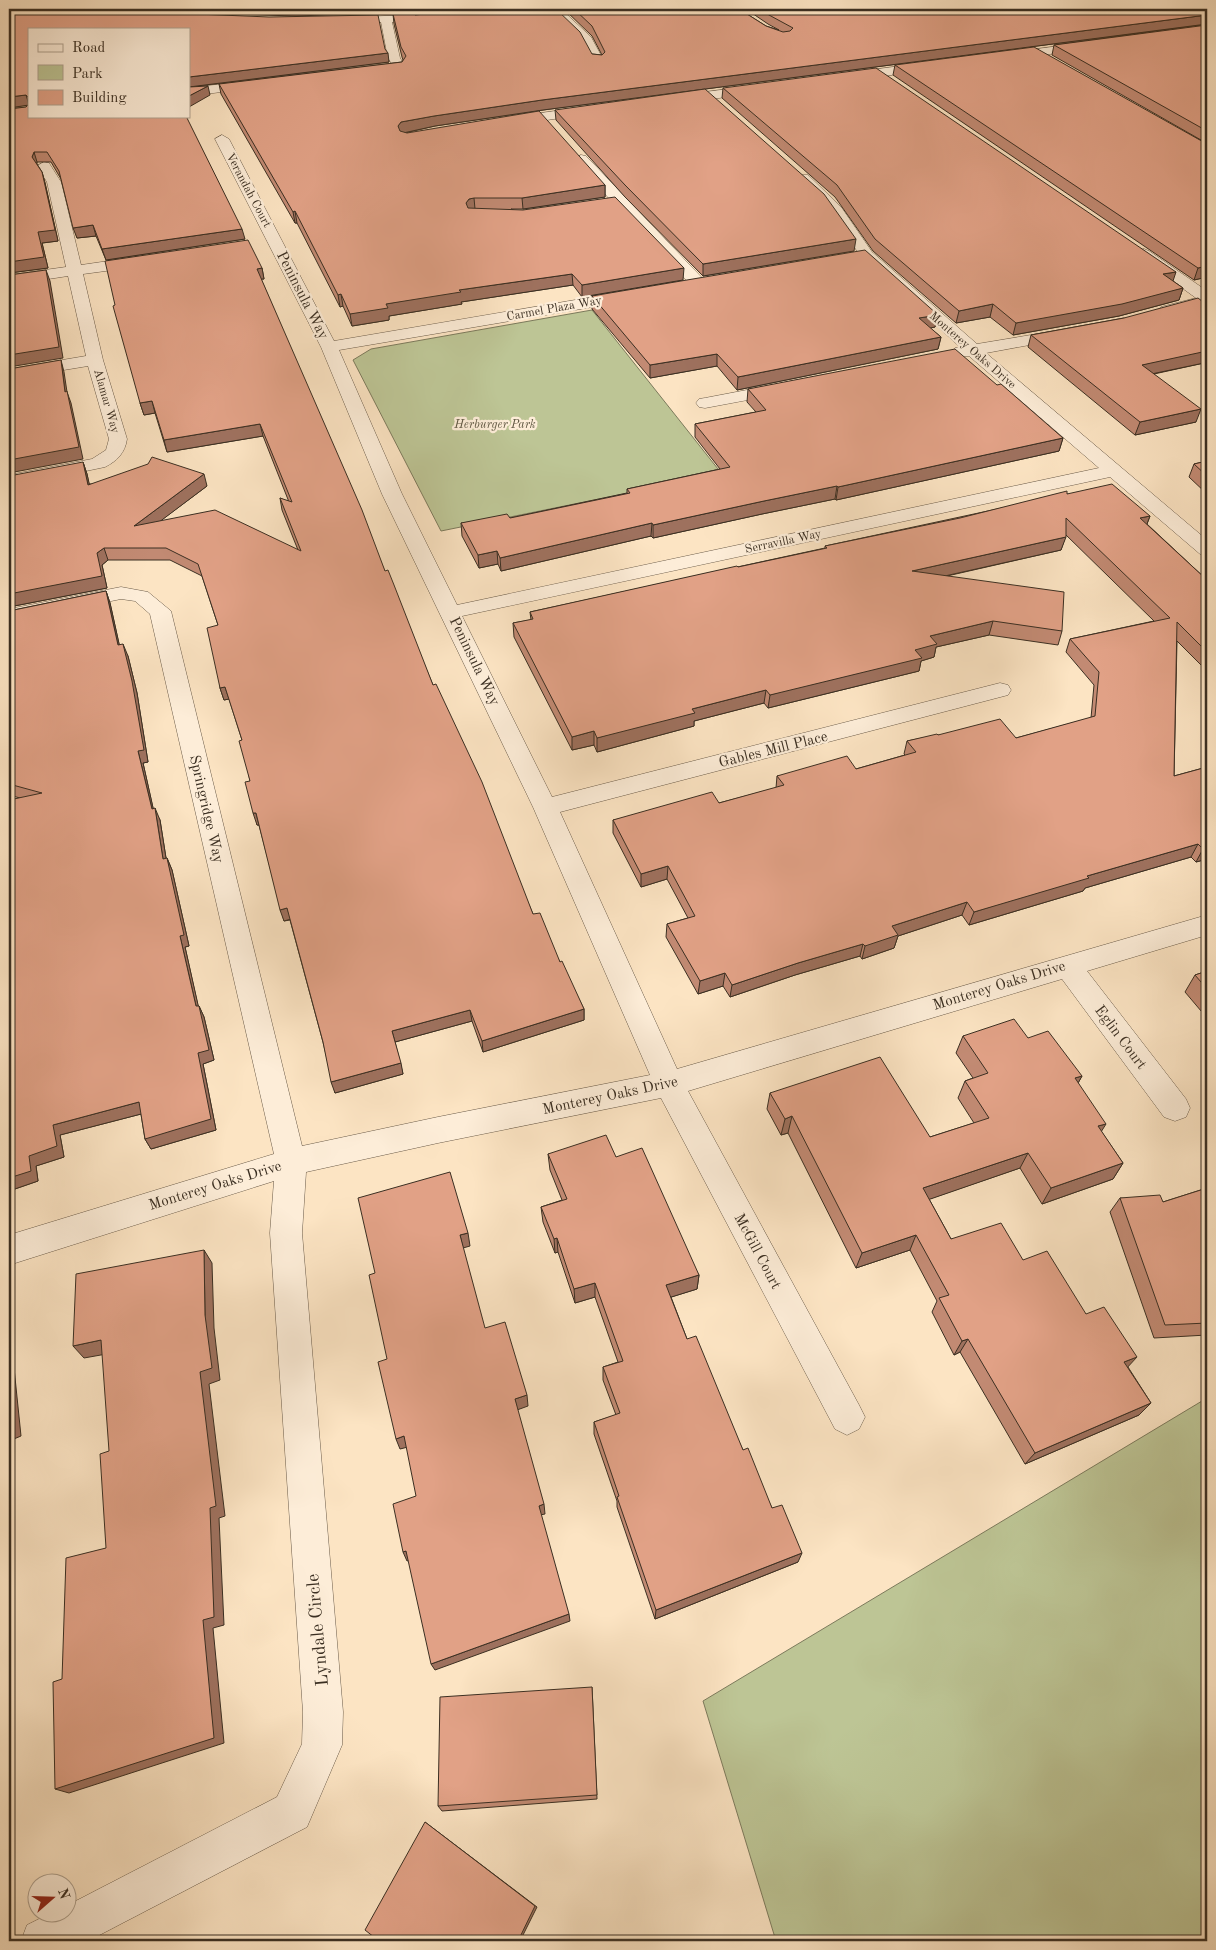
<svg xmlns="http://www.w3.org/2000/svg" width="1216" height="1950" font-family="'Old Standard TT',serif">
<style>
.green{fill:#bdc595;stroke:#7c7a5c}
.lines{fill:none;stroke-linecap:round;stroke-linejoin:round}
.minor-casing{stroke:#6b5c4a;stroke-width:1}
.minor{fill:#fdedd8;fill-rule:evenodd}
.wall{fill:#c28a73;stroke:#3b2f22}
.shaded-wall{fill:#9e715e;stroke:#3b2f22}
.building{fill:#e1a186;stroke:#3b2f22}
.labels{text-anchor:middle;stroke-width:4.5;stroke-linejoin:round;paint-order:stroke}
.far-street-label{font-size:12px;fill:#3b2f22;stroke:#fdedd8}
.far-park-label{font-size:12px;font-style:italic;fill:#5c543f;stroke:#fdedd8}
.street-label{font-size:15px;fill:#3b2f22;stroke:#fdedd8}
.near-street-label{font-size:18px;fill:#3b2f22;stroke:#fdedd8}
</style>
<rect width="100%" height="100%" fill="#fce4c3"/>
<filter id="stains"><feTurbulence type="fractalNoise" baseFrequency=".004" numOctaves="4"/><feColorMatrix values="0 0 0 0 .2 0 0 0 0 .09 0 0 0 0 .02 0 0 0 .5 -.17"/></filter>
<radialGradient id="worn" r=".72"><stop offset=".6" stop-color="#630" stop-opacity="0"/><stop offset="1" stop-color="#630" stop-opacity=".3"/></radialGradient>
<path class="green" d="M592,310L722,474L441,531L353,360L371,349Z
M1207,1398V1941H776L703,1701Z"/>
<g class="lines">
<g class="minor-casing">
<path id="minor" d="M474,9H509L504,12L392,22L400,58L405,67L399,71L368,75L364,74L362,71L364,68L392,64L388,58L381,22L343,24L337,21L343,18L425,14Z
M550,9H561L591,37L604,61L602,63H594L582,41Z
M1090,42L1094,43L1096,45L1094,47L1006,61L1000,57L1006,53Z
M931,62L935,63L937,66L935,69L848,81L842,77L848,73Z
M258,80L262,81L264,84L262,87L189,96V88Z
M760,85L766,89L764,92L674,104L668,100L674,96Z
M592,106L596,107L598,110L596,113L505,126L499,122L505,118Z
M222,135L229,139L334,341L634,290L640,292L642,295L640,298L634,300L339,350L402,494L457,605L1099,468L969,356H955L953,352L955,348L960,347L862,258L831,213L798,181L796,178L798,175H808L841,207L872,252L977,344L1067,329L1073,331L1075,334L1073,337L986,353L1207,540V556L1200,554L1110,477L462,616L552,797L1000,683L1008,685L1011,690L1008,695L560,812L677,1069L1207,915V935L1087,971L1186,1099L1190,1108L1186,1117L1175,1121L1164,1117L1062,979L688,1091L859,1405L865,1417L859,1429L847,1435L835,1429L661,1098L438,1143L306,1172L302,1233L343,1712L342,1745L307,1827L88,1941H21L27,1925L53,1912H68V1905L277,1797L302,1744L303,1712L270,1233L274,1181L9,1265V1235L274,1154L150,614L135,601L121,599L9,622V609L121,587L148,592L171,611L302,1146L438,1117L650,1075L533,807L382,494L321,347L215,139Z
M581,155L586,156L705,281L707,284L705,287H693L614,204L574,159Z
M44,162L49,163L61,182L81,265L143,256L148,258L151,261L148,264L143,266L83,274L103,360L127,439C125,453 117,461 105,467L9,487V475L92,459L106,450L109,439L88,366L9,379V369L86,356L68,276L9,285V275L66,267L47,182L37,166Z
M1144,249L1149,251L1207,291V305L1167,315L1161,313L1159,310L1161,307L1196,298L1139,257L1136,254L1139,251Z
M784,383L790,384L793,388L790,392L705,408L699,407L696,403L699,399L705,398Z"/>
</g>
<use href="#minor" class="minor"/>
</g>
<path class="wall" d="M9,9L385,49L389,62L189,87V29H29L245,239L106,260L96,236L77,238L61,179L51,162H37V164L42,172L45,183L58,241L42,243L48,268L9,273V109L26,107L28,105L9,108Z
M137,9H412V12L296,16L193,13Z
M564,9H739L766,26L779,30L768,24L746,9H948L952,11H954L950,9H1207V277L1194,280L893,75L895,65L1201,140L1052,55L1054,45L1207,24L543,110L435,126L405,133L605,185V197L523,209H511L683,280L582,297L573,285L461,302L462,304L389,316V320L352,326L343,306L340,307L297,223H295L221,94L219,84L402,62L403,60L402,57L394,24L393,14L415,15L592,54L602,55L592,36Z
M723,88L1173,281L1183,288L1179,300L1119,316L1013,335L990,317L956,323L873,251L835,197L722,98Z
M555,110L854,251L703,276L625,197L556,120Z
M262,268L264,279H261L433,685L533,914L560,962L584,1009V1020L483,1052L472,1021L395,1042L403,1074L335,1093L323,1042L290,920L284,921L259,825H257L250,781L242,740L229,699L224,700L220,688L218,625L202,576L170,560H108L102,565L107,588L9,607L83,462L87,474L89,484L207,486L160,521L298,550L282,510L280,498L289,502L263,436L167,452L155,413L144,415L140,403Z
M592,296L938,315L935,327L930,328L941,337L938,349L737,390L717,366L650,378L592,309Z
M1124,318L1206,358L1204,363L1154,374L1196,422L1135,435L1028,347L1031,335Z
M997,385L1063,438L1059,451L836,500L835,499L762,514L653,538L651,536L501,571L498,564L479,568L462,536L461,523L510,518L627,493V489L720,469L695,437V424L756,412L747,402L748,389Z
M1207,461V494L1189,477L1194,464Z
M1067,494L1150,516L1147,524L1207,580V671L1177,641L1174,776L1207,767V859L1196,862L1191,857L1085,888L1083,891L969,925L962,915L898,936L894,948L862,959L860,956L795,975L730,997L723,986L698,994L666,937L667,924L688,918L667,879L641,887L613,833V820L719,803L776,788L777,776L856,769L905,755L904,754L907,741L938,735L1016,738L1091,718L1094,685L1066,652L1070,639L1154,621L1066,535L1061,550L947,576L1062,631L1058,645L989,635L936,647L934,657L921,661L919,671L768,708L764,703L694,721V726L597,752L594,745L572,750L514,637L513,623L531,620L530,612L825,548V546Z
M106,591L110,603L119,644L128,656L137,693L148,762L143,763L153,808L160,820L166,858H167L172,870L189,946L185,947L198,1006H199L204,1017L214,1060L203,1064L216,1130L151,1149L145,1139L141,1114L60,1135L64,1157L36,1166L38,1181L9,1191V800L20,798L9,795V611Z
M1207,971V1018L1185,992L1195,975Z
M963,1036L1028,1038L1082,1076L1078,1083L1101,1131L1123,1163L1113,1179L1042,1204L1020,1168L929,1199L951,1239L1023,1260L1086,1314L1128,1367L1151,1403L1139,1415L1025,1464L960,1352L954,1355L932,1312L937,1301L910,1250L856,1268L788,1133L781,1135L767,1109L770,1093L930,1137L974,1123L958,1098L965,1081L973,1078L956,1053Z
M548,1154L616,1157L699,1275L697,1289L671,1297L687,1339L743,1450L772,1508L798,1562L655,1619L617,1507V1501L594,1434V1422L616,1415L603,1380V1367L618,1362L595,1297L575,1303L558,1252L555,1253L543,1222L541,1207L562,1200L550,1170Z
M1207,1188V1335L1154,1338L1110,1212L1120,1198L1163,1202Z
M592,1687L597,1799L442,1811L438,1806Z"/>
<path class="shaded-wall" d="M9,9H27L9,15Z
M1207,15V24L543,110L435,126L403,133L399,137L398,126L401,122L434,116L542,100Z
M388,53L389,62L189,87V77Z
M208,86L210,95L189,107V96Z
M26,95L29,105L9,108V97Z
M34,152L37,162L35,167L32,157Z
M42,172L45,183L58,241L42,243L48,268L9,273V262L38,232Z
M605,185V197L523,209L522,198Z
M474,198L475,209L466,214V203L469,199Z
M295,211L297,223H295L293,212Z
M93,225L96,236L77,238L73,228Z
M242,229L245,239L106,260L102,249Z
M856,239L854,251L703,276V264Z
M1207,266V277L1194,280L1198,268Z
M262,268L264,279H259L257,269Z
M684,268L683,280L582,297V285Z
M46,270L50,281L63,358L9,367V355Z
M1176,272L1172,284L1163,274Z
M572,274L573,285L461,302L462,304L389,316V320L352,326L350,314L386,304L459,290Z
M1183,288L1179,300L1119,316L1013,335L1016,323Z
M341,294L343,306L340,307L338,295Z
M993,304L990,317L956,323L959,311Z
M938,315L935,327L917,331L919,318Z
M941,337L938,349L737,390L738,377Z
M1207,346V358H1206L1204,363L1137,377L1142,365Z
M717,354V366L650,378V365Z
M61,360L64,372L67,392L71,403L83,459L9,473V460L65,392Z
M152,401L155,413L144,415L140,403Z
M1201,409L1196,422L1135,435L1140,422Z
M260,424L263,436L167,452L164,440Z
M1063,438L1059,451L836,500L838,487Z
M83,462L87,474L92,496L88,485Z
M204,474L207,486L138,538L134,526Z
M837,486L835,499L762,514L653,538V525L764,501Z
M1150,516L1145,529L1140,518Z
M652,523L651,536L501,571L500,558Z
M1066,537L1061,550L909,584L912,571Z
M104,548L108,560L102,565L107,588L9,607V594L97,553Z
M497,551L498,564L479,568L478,555Z
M106,591L110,603L122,657L118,645Z
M993,621L989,635L936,647L934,657L921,661L919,671L768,708L770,695L915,650L930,636Z
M123,644L128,656L137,693L148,762L143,763L156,821L152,809L138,751Z
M225,687L229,699L224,700L220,688Z
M766,690L764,703L694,721V726L597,752V738L692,709Z
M594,731V745L572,750V737Z
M155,808L160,820L168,871L163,859Z
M253,813H256L259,825H257Z
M1198,844L1191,857L1085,888L1083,891L969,925L974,912L1087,876Z
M1207,848V859L1196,862L1203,849Z
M167,858L172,870L189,946L185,947L201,1018L196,1006L180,936Z
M668,866L667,879L641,887V874Z
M967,902L962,915L898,936L894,948L862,959L865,946L892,926Z
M287,908L291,919L284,921L280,910Z
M863,944L860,956L795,975L730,997L732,985L798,963Z
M725,973L723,986L698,994L700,981Z
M199,1006L204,1017L214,1060L203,1064L216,1130L151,1149L145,1139L198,1053Z
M584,1009V1020L483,1052L482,1041Z
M470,1010L472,1021L395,1042L392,1031Z
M401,1063L403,1074L335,1093L331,1082Z
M1082,1076L1073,1092L1075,1078Z
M139,1102L145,1113L60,1135L64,1157L36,1166L38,1181L9,1191V1178L29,1156L53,1125Z
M792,1116L788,1133L781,1135L785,1119Z
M1106,1124L1096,1140L1098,1126Z
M1028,1153L1020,1168L916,1204L923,1188Z
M1123,1163L1113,1179L1042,1204L1051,1188Z
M468,1233L470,1246L463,1248L460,1235Z
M916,1235L910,1250L856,1268L862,1253Z
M557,1238L558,1252L555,1253L554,1239Z
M204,1250L212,1263L214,1328L220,1380L209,1384L225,1516L219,1518L224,1625L213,1628L224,1743L69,1793L55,1789L203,1620L200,1372L205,1315Z
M699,1275L697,1289L665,1299L666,1285Z
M595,1283V1297L575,1303L574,1289Z
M9,1319L21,1436L9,1441Z
M968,1339L960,1352L954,1355L962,1341Z
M101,1340L112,1353L84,1358L73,1346Z
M1137,1357L1125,1370L1124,1362Z
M527,1395L528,1406L517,1410L515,1399Z
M1151,1403L1139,1415L1025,1464L1035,1453Z
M404,1436L408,1447L400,1449L396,1439Z
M544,1504L545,1514L540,1515L539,1506Z
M406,1551L410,1560L407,1561L403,1552Z
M802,1553L798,1562L655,1619L656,1610Z
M569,1614L570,1621L435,1670L431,1664Z
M425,1822L537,1907L520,1941H518Z
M346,1937L354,1938L355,1941H347Z"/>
<path class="building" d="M28,9H132L196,14L269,17L378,15L385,49L388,53L189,77V29H29V116H186L242,229L102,249L93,225L73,228L59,171L47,152H34L32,157L42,172L55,230L38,232L44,257L9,262V109L26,107L28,105V97L26,95L9,97V15Z
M477,9H556L580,32L592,54L602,55L605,52L592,26L574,9H739L766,26L783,32L790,31L793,28L769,15L760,9H948L952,11H960L962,9H1136L1146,13L1154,9H1207V15L542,100L434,116L401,122L398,126L400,131L407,133L539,111L605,185L522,198H474L469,199L466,203L468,208L523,210L615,197L684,268L582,285L572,274L459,290L461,292L386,304L388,308L350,314L341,294L338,295L295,211L293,212L219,84L402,62L406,56L401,47L393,14L414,12L415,15Z
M1207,25V131L1054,45Z
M1034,47L1207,144V266L1198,268L895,65Z
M876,68L1176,272L1163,274L1183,288L1122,304L1016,323L993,304L959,311L875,239L837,185L723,88Z
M208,86L189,96V87Z
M705,89L824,194L856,239L703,264L625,185L555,110Z
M248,240L262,268L257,269L362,510L385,571L388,570L394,585L433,685L436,684L482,782L533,914L540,913L560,962L562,961L584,1009L482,1041L470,1010L392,1031L401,1063L331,1082L323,1042L287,908L280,910L256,813H253L245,782L250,781L239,741L242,740L225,687L220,688L207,628L218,625L198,564L166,548H104L97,553L102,576L9,594V476L83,462L88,485L148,464L152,457L204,474L134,526L215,510L301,551L280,498L292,502L260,424L164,440L152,401L140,403L113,306L115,305L105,261Z
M865,250L938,315L919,318L941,337L738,377L717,354L650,365L592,296Z
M46,270L59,347L9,355V275Z
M1198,298L1207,305V346L1204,347L1207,349V351L1142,365L1201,409L1140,422L1031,335L1124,318Z
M955,349L997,385L1001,384L1063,438L838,487L837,486L764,501L653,525L652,523L500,558L497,551L478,555L461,523L507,514L510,518L630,493L627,489L730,467L695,424L766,410L748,389Z
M61,360L65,392L67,391L79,447L9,460V369Z
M1207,461V476L1194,464Z
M1112,484L1150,516L1140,518L1207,580V652L1177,622L1174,776L1207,767V848L1203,849L1198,844L1087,876L1089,878L974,912L967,902L892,926L898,935L865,946L863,944L798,963L732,985L725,973L700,981L667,924L695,916L668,866L641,874L613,820L712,792L719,803L784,785L777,776L847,756L856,769L916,752L907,741L937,734L938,735L1000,719L1016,738L1095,716L1099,672L1070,639L1170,618L1066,518V537L912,571L1064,592L1062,631L993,621L930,636L937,644L915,650L922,658L770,695L766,690L692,709L695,713L597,738L594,731L572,737L513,623L533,619L530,612L737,566L738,567L827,548L825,546L960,518L1067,491V494Z
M106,591L118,645L123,644L132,681L144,750L138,751L152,809L155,808L163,859L167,858L184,935L180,936L196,1006H199L209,1050L198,1053L211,1119L145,1139L139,1102L53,1125L57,1146L29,1156L31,1171L9,1178V800L42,793L9,784V611Z
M1207,971V989L1195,975Z
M1014,1019L1028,1038L1048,1031L1082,1076L1075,1078L1106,1124L1098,1126L1123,1163L1051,1188L1028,1153L923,1188L951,1239L1001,1223L1023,1260L1047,1251L1086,1314L1104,1307L1137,1357L1124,1362L1151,1403L1035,1453L968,1339L962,1341L939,1298L949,1295L916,1235L862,1253L792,1116L785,1119L770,1093L880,1057L930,1137L989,1118L965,1081L988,1073L963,1036Z
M606,1135L616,1157L642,1148L699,1275L666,1285L687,1339L696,1336L743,1450L748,1448L772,1508L782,1505L802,1553L656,1610L617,1497L619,1496L594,1422L620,1413L603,1367L623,1361L595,1283L574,1289L557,1238L554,1239L541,1207L567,1199L548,1154Z
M450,1172L468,1233L460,1235L485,1328L505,1322L527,1395L515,1399L544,1504L539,1506L569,1614L431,1664L406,1551L403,1552L393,1504L416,1496L404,1436L396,1439L378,1362L387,1359L369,1275L375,1273L358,1198Z
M1207,1188V1323L1165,1325L1120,1198L1160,1195L1163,1202Z
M204,1250L205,1315L212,1368L200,1372L216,1506L210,1508L214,1617L203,1620L214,1738L55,1789L53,1682L62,1679L66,1558L106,1548L100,1454L109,1451L101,1340L73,1346L76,1274Z
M592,1687L597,1795L438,1806L440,1697Z
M425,1822L535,1906L518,1941H379L365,1930Z
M346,1937L347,1941H338Z"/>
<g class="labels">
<g class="far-street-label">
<text transform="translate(249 190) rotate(62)" y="4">Verandah Court</text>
<text transform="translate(554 308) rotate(-10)" y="4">Carmel Plaza Way</text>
<text transform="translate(973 350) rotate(41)" y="4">Monterey Oaks Drive</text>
<text transform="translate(107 401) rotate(74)" y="4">Alamar Way</text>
<text transform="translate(783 541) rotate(-12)" y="4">Serravilla Way</text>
</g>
<g class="far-park-label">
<text x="495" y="428">Herburger Park</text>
</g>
<g class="street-label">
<text transform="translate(303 295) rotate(63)" y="5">Peninsula Way</text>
<text transform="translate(475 661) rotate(64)" y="5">Peninsula Way</text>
<text transform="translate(773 749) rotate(-14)" y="5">Gables Mill Place</text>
<text transform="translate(207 809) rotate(77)" y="5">Springridge Way</text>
<text transform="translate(999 985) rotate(-17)" y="5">Monterey Oaks Drive</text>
<text transform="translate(1121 1037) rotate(53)" y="5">Eglin Court</text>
<text transform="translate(610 1095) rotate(-12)" y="5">Monterey Oaks Drive</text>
<text transform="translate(215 1185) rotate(-17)" y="5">Monterey Oaks Drive</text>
<text transform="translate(758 1251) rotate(62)" y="5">McGill Court</text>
</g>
<g class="near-street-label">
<text transform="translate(317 1630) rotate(-95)" y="6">Lyndale Circle</text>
</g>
</g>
<rect width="1216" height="1950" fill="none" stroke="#fce4c3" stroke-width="30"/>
<rect x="10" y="10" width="1196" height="1930" fill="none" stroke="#3b2f22" stroke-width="2.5"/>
<rect x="15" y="15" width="1186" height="1920" fill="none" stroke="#3b2f22"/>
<rect x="28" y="28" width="162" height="90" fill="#fdedd8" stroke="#afa18f"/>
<rect x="38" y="44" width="25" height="8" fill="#fdedd8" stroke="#afa18f"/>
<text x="72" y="52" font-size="15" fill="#3b2f22">Road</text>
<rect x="38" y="65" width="25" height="15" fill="#bdc595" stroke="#afa18f"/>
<text x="72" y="78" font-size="15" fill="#3b2f22">Park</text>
<rect x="38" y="90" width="25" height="15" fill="#e1a186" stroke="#afa18f"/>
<text x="72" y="102" font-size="15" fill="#3b2f22">Building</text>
<g transform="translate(52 1898) rotate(70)"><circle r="24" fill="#fdedd8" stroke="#afa18f"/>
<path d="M0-4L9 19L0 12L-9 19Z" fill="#8f2418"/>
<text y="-8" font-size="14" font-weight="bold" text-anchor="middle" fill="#3b2f22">N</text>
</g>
<rect width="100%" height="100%" filter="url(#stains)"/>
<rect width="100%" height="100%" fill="url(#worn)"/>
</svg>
